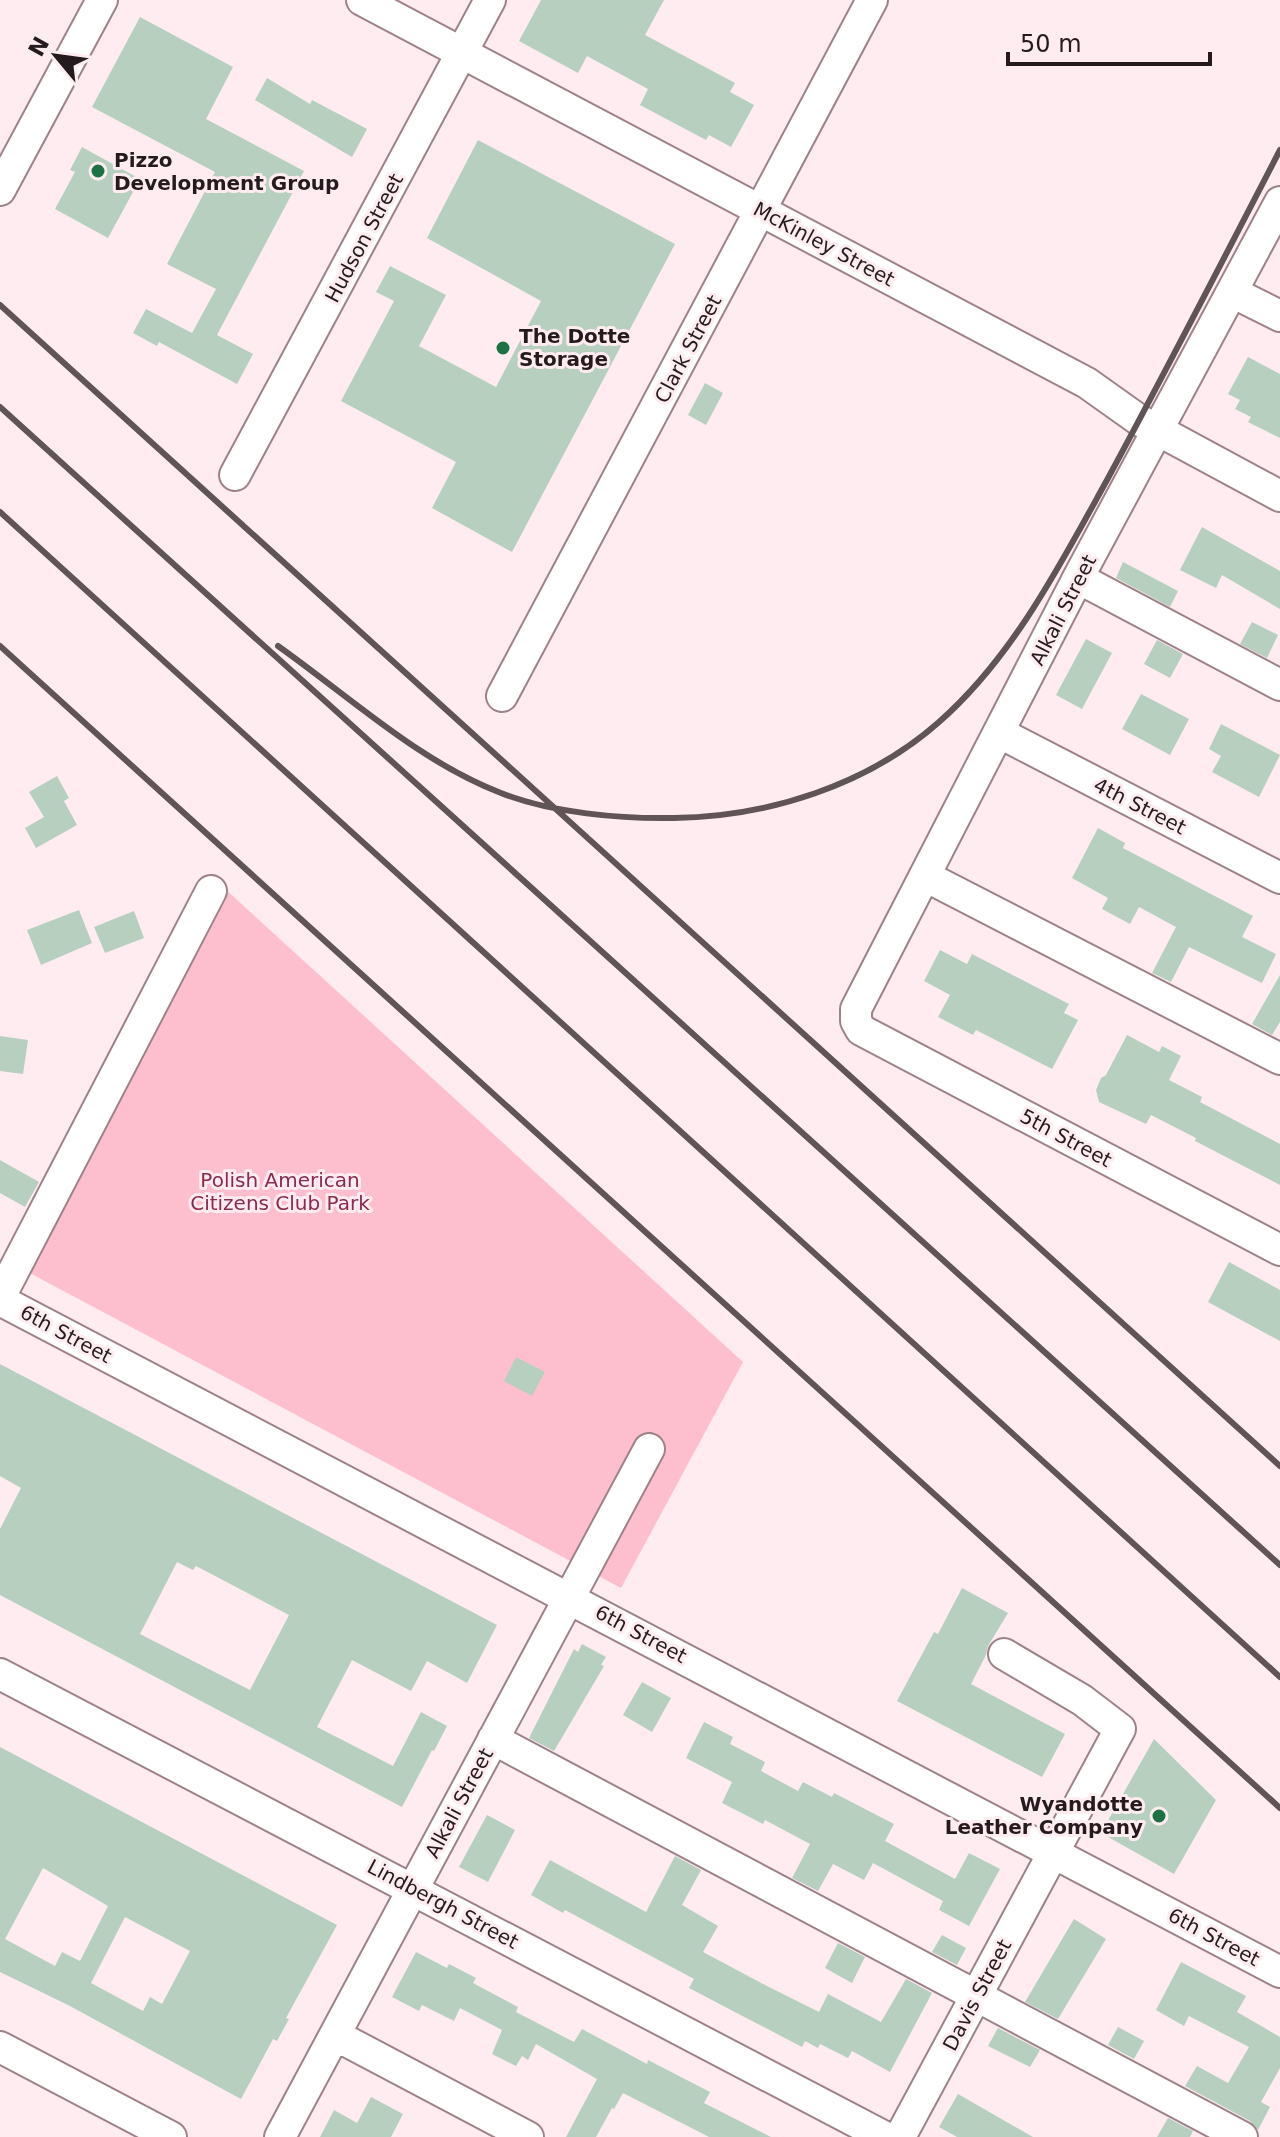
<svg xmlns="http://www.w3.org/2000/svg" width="1280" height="2137" font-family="'DejaVu Sans',sans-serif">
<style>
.green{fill:#fdbfce}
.building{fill:#b7cfbf;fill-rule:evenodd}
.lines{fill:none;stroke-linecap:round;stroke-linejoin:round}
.minor-casing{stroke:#9d8288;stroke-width:34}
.minor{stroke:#fff;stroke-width:30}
.rail{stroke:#615457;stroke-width:6}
.poi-dot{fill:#1d7245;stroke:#feecf0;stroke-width:3}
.labels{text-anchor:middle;stroke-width:6;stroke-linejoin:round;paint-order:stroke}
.poi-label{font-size:20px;font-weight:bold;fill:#251a1d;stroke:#feecf0;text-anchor:start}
.street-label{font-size:20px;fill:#251a1d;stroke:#feecf0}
.park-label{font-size:20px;fill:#8c294d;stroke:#feecf0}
</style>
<rect width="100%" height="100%" fill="#feecf0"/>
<path class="green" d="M224,888L743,1362L621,1588L26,1271Z"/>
<path class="building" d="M541,0H664L645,35L735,83L730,92L754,105L731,147L709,135L706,140L640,105L648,89L587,56L578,73L519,41Z
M140,17L233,67L206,119L304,171L217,335L253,354L237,384L159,342L157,346L133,333L146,309L192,333L216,289L167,264L215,172L92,107Z
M267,78L310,104L312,100L367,129L352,157L255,100Z
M478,140L675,244L512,552L432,508L456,462L341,401L394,301L376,292L390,266L446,295L419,346L496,387L541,301L427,238Z
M82,147L140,179L108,238L55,209L75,172L70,170Z
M1248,357L1280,374V438L1248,422L1251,417L1235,409L1240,400L1228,394Z
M705,383L723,393L706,425L688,415Z
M1202,527L1280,571V609L1222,575L1216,588L1180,570Z
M1123,562L1178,591L1170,607L1116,578Z
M1252,622L1278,635L1267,658L1240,644Z
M1086,639L1112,653L1082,709L1056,695Z
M1157,640L1183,654L1170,678L1144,664Z
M1141,694L1189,719L1170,755L1122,729Z
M1221,724L1280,755L1259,797L1212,772L1221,756L1209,749Z
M57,776L69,798L64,801L77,825L36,848L25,828L44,817L29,792Z
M1098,828L1125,843L1123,848L1253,916L1242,937L1276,954L1262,983L1189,947L1171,982L1152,973L1176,927L1139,907L1130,924L1102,909L1108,898L1072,878Z
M79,910L92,943L41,965L27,930Z
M134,911L144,938L105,953L94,927Z
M940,950L967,964L972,954L1069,1004L1064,1013L1078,1020L1052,1069L976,1030L973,1035L938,1017L950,995L924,981Z
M1280,975V1022L1272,1035L1252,1024Z
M1127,1035L1159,1052L1162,1046L1181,1056L1169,1080L1202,1097L1200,1102L1280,1144V1185L1195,1141L1196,1138L1151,1115L1146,1124L1099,1102L1096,1090L1101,1078L1106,1075Z
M0,1036L28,1040L23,1074L0,1071Z
M0,1160L39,1182L25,1207L0,1193Z
M1229,1262L1280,1290V1341L1208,1302Z
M516,1357L545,1372L532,1396L504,1381Z
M0,1364L497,1625L467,1683L427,1661L411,1691L352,1660L317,1727L393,1766L421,1712L447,1726L434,1751L432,1750L402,1807L0,1595V1529L21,1488L0,1476ZM177,1562L193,1570L196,1566L289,1615L250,1690L140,1634Z
M962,1588L1008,1613L988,1646L986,1655L971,1684L1065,1734L1042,1777L897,1701L934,1632L938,1634Z
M582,1644L606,1657L601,1665L604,1666L554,1751L529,1738L574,1649L578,1652Z
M642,1682L671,1698L652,1732L623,1715Z
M704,1722L733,1737L730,1744L765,1762L761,1771L798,1791L803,1782L832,1797L834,1793L894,1824L885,1841L955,1879L969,1853L1000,1869L969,1926L939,1910L943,1901L873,1863L864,1880L833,1864L818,1891L792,1878L810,1844L765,1820L763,1824L722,1803L732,1782L686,1758Z
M1154,1739L1216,1800L1174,1874L1101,1833Z
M0,1747L337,1925L286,2018L289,2019L277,2041L273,2039L241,2099L68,2005L0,1972ZM43,1868L108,1906L80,1961L62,1952L55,1966L5,1939ZM125,1917L190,1951L162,2004L150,1997L143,2011L91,1983Z
M487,1815L515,1830L488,1882L459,1867Z
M675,1856L701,1870L682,1905L718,1926L703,1952L767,1986L819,2012L828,1994L881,2022L906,1979L932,1993L890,2072L852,2051L848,2058L820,2044L818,2048L805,2041L802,2047L689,1988L694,1979L565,1910L563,1913L531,1895L550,1860L646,1912Z
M1074,1919L1106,1939L1058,2019L1025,2002Z
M942,1935L966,1948L957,1965L932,1952Z
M838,1943L865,1957L852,1983L825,1968Z
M416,1952L447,1968L449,1964L476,1978L473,1983L518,2007L516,2012L574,2042L582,2029L647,2064L648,2060L710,2092L704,2103L771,2137H709L623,2093L614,2109L612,2108L596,2137H566L597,2079L536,2044L528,2060L522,2056L516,2066L492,2054L502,2030L460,2008L454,2021L422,2005L419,2011L392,1997Z
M1181,1962L1246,1996L1237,2012L1280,2037V2068L1261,2102L1270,2107L1258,2130L1250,2121L1185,2086L1197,2066L1228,2083L1249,2047L1189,2016L1184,2026L1156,2010Z
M1118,2027L1144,2041L1134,2059L1108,2045Z
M998,2028L1040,2050L1030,2067L988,2046Z
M958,2094L1033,2137H957L939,2127Z
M371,2097L403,2114L391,2137H320L334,2110L357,2123Z
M1168,2118L1193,2131L1190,2137H1157Z"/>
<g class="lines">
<g class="minor-casing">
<path id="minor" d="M362,0L1087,383L1139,420L1280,496
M0,190L102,0
M1280,202L1078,578L856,1009V1021L861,1030L1280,1250
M1232,292L1280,316
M235,475L490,0
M1078,578L1280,685
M502,696L872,0
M1000,733L1280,878
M925,876L1280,1059
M0,1297L211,891
M0,1300L1280,1972
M0,1674L885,2137
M493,1739L1242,2137
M335,2035L528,2137
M0,2047L171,2137
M280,2137L649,1449
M900,2137L1120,1729L1082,1700L1004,1654"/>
</g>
<use href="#minor" class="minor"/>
<path class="rail" d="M0,305L1280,1466
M0,407L1280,1565
M0,512L1280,1677
M0,646L1280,1808
M278,646C350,697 418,761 501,793C551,813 621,819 674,818C768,817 868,785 939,722C1013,657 1060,565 1107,480C1166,371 1223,260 1280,150"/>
</g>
<g class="poi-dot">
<circle cx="98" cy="171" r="8"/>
<circle cx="503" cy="348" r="8"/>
<circle cx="1159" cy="1816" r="8"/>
</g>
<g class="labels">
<g class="poi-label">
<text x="114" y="167">Pizzo<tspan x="114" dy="23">Development Group</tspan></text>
<text x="519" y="343">The Dotte<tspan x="519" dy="23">Storage</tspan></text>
<text x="1143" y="1811" text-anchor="end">Wyandotte<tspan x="1143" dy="23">Leather Company</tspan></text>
</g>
<g class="street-label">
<text transform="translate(364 238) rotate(-62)" y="7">Hudson Street</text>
<text transform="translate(824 244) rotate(28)" y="7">McKinley Street</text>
<text transform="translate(688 349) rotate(-62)" y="7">Clark Street</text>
<text transform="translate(1063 610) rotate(-63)" y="7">Alkali Street</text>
<text transform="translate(1140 806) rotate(27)" y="7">4th Street</text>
<text transform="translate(1066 1138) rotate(28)" y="7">5th Street</text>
<text transform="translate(66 1334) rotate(28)" y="7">6th Street</text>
<text transform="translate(641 1634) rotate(28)" y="7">6th Street</text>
<text transform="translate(459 1803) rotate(-62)" y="7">Alkali Street</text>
<text transform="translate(443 1904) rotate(28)" y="7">Lindbergh Street</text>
<text transform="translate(1214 1937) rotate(28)" y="7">6th Street</text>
<text transform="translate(977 1995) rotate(-62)" y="7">Davis Street</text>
</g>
<g class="park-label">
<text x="280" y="1187">Polish American<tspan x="280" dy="23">Citizens Club Park</tspan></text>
</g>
</g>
<g transform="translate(56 56) rotate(299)" stroke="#feecf0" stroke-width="6" paint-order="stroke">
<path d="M0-6L14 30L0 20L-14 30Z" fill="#251a1d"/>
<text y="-12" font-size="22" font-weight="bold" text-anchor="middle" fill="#251a1d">N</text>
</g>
<path d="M1008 52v12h202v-12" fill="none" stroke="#251a1d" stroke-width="4"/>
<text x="1020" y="52" font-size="24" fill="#251a1d" stroke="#feecf0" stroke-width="6" paint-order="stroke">50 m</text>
</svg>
